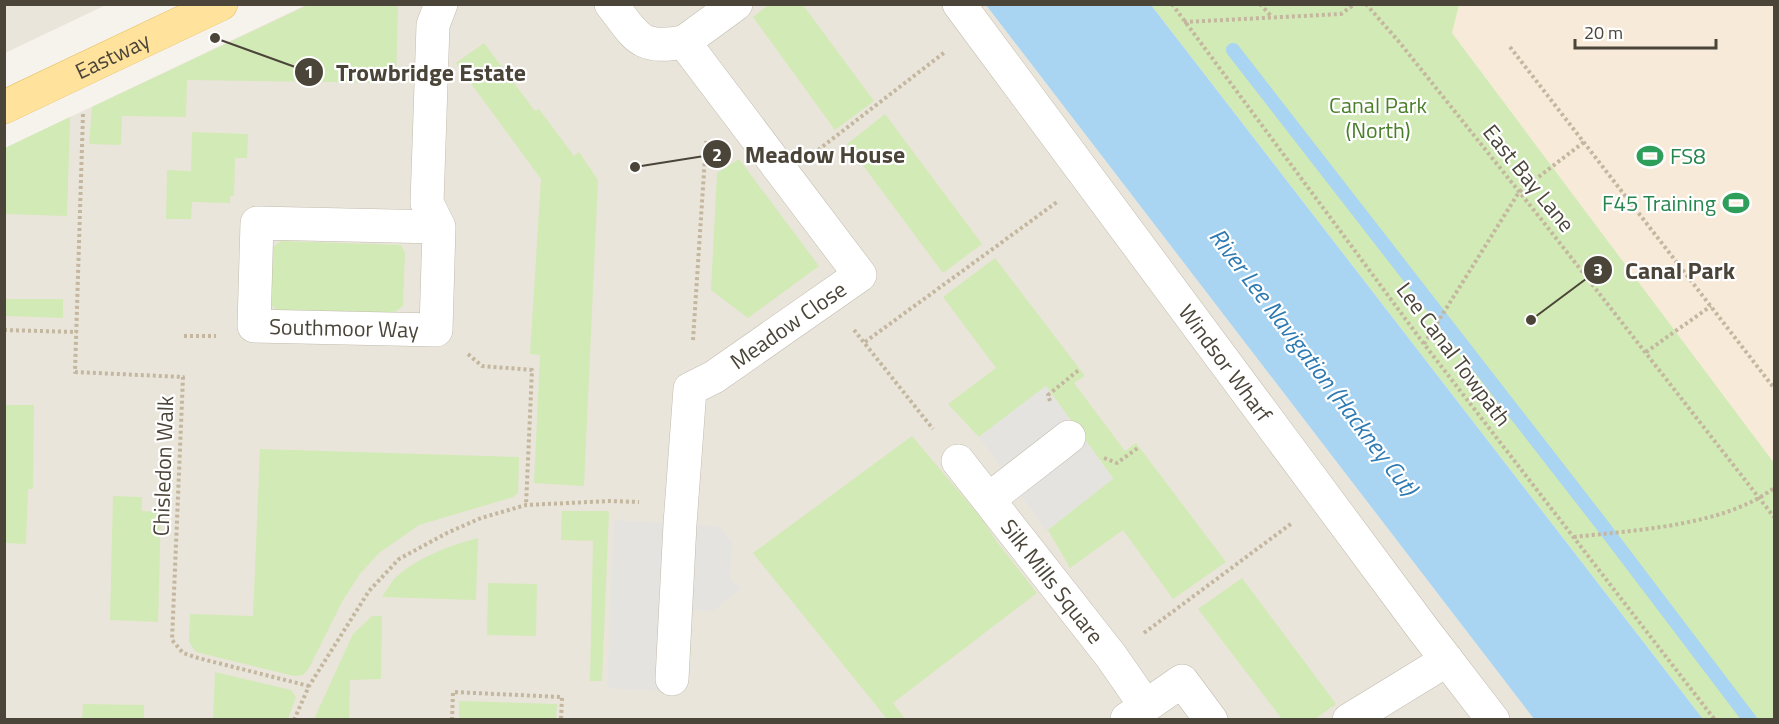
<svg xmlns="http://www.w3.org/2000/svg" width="1779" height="724" font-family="'Titillium Web',sans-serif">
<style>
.residential{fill:#eae5da}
.commercial{fill:#f7ead8}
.green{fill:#d2eab5}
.parking{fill:#e5e3e0}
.water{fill:#a9d4f2}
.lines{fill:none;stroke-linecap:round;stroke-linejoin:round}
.stream{stroke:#a9d4f2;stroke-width:14}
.minor-casing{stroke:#c2bbae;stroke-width:34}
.major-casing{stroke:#e6c16a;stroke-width:34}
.path{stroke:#c4b79f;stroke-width:4;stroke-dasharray:3 3;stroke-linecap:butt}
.minor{stroke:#fff;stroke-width:33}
.major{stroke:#ffe39c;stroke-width:33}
.labels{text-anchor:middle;stroke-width:4.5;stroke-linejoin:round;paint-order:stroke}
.street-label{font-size:22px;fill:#4b4439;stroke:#fff}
.park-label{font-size:22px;fill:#4a7f2a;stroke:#fff}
.leisure-label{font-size:22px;fill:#27864d;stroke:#fff;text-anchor:start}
.water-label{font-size:24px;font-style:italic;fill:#2e7ab2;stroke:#fff}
.leader{fill:none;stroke:#4b4439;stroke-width:2}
.callout-dot{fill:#4b4439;stroke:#fff;stroke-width:2}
.mark-label{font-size:18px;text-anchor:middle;font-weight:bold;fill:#fff}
.callout-label{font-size:24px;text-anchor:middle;font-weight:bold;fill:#4b4439;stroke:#fff;stroke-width:4.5;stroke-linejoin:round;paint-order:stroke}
</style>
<rect width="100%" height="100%" fill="#f6f3ec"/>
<path class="residential" d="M5,4H106V5L5,53Z
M308,4L986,5L1534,719L5,720V148Z"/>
<path class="commercial" d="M1459,5H1774V463L1452,33Z"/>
<path class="green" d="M770,4L803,5L874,101L835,130L753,17Z
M308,5H398L396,83L187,80L186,117L122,116L121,145L89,144L92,107Z
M1151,5H1459L1452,33L1774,463V719H1703Z
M484,43L535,111L539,109L574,156L579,152L598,180L584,486L534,483L540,355L530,354L541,179L456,63Z
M885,114L982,244L943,273L847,144Z
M70,117L67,216L5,214V148Z
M192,132L248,134L247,158H235L234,196H230V203L192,202L191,219H166L167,170L191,171Z
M739,159L819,266L748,318L711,290L717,173Z
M281,241L401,245L405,253L403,306L391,315L286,312L275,309L269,302L273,247Z
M995,258L1085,376L1074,383L1125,451L1136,443L1226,562L1173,599L1123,530L1070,568L1048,530L1113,478L1046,386L979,437L948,404L996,368L943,297Z
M5,299H63V318L5,316Z
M5,405H34L33,489H28L26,544L5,543Z
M912,436L982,519L997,542L1037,593L893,703L905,719H887L753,553Z
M260,449L519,457L518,493L513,497L419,525L379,553L359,575L342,602L309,668L303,675L294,676L196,652L189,642L190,614L253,616Z
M113,496L142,497V511L161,512L158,622L110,620Z
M562,511H609L602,681H590L593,541L561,540Z
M478,538L476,600L382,597C387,590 391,582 396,577C420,556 449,546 478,538Z
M1242,578L1336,704L1315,719H1282L1198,609Z
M488,583L537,584L536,636L487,635Z
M372,616H382L381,679L350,680L349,719H314L353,634Z
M215,672L291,690L296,697L288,719H213Z
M459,701L557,704L556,719H459Z
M83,704L144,705V719H82Z"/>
<path class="parking" d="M1046,386L1113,479L1046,531L979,437Z
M614,520L719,526L732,541L730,579L741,589L713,611L691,610L684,693L607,688Z"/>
<path class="water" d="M986,5H1151L1703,719H1534Z"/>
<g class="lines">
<path class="stream" d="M1233,50L1599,521L1750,720"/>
<g class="minor-casing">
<g id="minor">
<path d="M611,4C637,37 638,50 684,42L860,275L714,377L690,389L680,524L672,679"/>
<path id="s1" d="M959,4L1423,629L1493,720"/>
<path d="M684,42L736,4"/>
<path id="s2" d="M439,227L257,223L254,326L436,330L439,227L427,203L433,25L441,4"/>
<path id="s3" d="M958,461L1111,656L1145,705"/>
<path d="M989,499L1069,437"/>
<path d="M1127,719L1182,681L1211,720"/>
<path d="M1349,720L1447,660"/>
</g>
</g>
<g class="major-casing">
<g id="major">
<path id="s4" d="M4,107L221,4"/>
</g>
</g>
<path class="path" d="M1172,4L1424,344L1715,720
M1260,4L1272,17
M1366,4L1400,43L1541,219L1774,517
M1184,22L1341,14L1355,4
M1510,47L1774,388
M83,114L75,372L183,377L172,640L183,653L198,658L309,686
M818,150L945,52
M4,330L77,332
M854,330L933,429
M184,336H216
M693,340L706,141
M865,342L1057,202
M1424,344L1519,192L1584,142
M1646,352L1711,306
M468,354L482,366L532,370L526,505
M1050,401L1048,395L1080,369
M1104,458L1117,463L1139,447
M1574,537C1635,530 1724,526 1774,488
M1144,633L1292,523
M294,720L309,686L369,591L399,559L447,533L481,518L526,505L610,501L639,502
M452,720L453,692L562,697L561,720"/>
<use href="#minor" class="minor"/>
<use href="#major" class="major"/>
</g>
<defs>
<g id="stadium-bare" transform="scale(2.07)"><path d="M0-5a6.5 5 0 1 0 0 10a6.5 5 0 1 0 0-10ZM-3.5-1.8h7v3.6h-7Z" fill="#2e9e5b" stroke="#fff" stroke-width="2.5" paint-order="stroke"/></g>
</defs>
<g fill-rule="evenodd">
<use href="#stadium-bare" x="1650" y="156"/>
<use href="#stadium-bare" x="1736" y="203"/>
</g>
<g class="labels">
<g class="street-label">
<text dy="8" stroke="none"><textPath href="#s4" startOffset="120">Eastway</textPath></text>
<text transform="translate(1529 178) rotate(51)" y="8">East Bay Lane</text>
<text transform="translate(788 325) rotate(-35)" y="8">Meadow Close</text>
<text dy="8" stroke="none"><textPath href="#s2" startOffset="375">Southmoor Way</textPath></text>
<text transform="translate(1454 354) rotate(53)" y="8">Lee Canal Towpath</text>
<text dy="8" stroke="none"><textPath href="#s1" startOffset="447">Windsor Wharf</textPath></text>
<text transform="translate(163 466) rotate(-88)" y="8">Chisledon Walk</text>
<text dy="8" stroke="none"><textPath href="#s3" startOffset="153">Silk Mills Square</textPath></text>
</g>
<g class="park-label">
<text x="1378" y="113">Canal Park<tspan x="1378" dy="25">(North)</tspan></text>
</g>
<g class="leisure-label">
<text x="1670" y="164">FS8</text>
<text x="1716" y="211" text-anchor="end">F45 Training</text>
</g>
<g class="water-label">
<text transform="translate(1313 362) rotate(53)" y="8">River Lee Navigation (Hackney Cut)</text>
</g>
</g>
<path class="leader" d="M215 38L309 72M635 167L717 154M1531 320L1598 270"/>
<g class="callout-dot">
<circle cx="215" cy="38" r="6"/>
<circle cx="635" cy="167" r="6"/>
<circle cx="1531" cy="320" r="6"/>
<circle cx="309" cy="72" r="15"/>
<circle cx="717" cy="154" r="15"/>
<circle cx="1598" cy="270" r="15"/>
</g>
<g class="mark-label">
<text x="309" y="78">1</text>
<text x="717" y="161">2</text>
<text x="1598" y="276">3</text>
</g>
<g class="callout-label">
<text x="431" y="81">Trowbridge Estate</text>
<text x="825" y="163">Meadow House</text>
<text x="1680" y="279">Canal Park</text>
</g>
<rect width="1779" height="724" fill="none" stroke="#4b4439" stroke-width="12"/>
<path d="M1575 39v9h141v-9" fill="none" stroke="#4b4439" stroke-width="3"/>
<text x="1584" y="39" font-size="18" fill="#4b4439" stroke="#ffffff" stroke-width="4.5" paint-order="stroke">20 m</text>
</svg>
